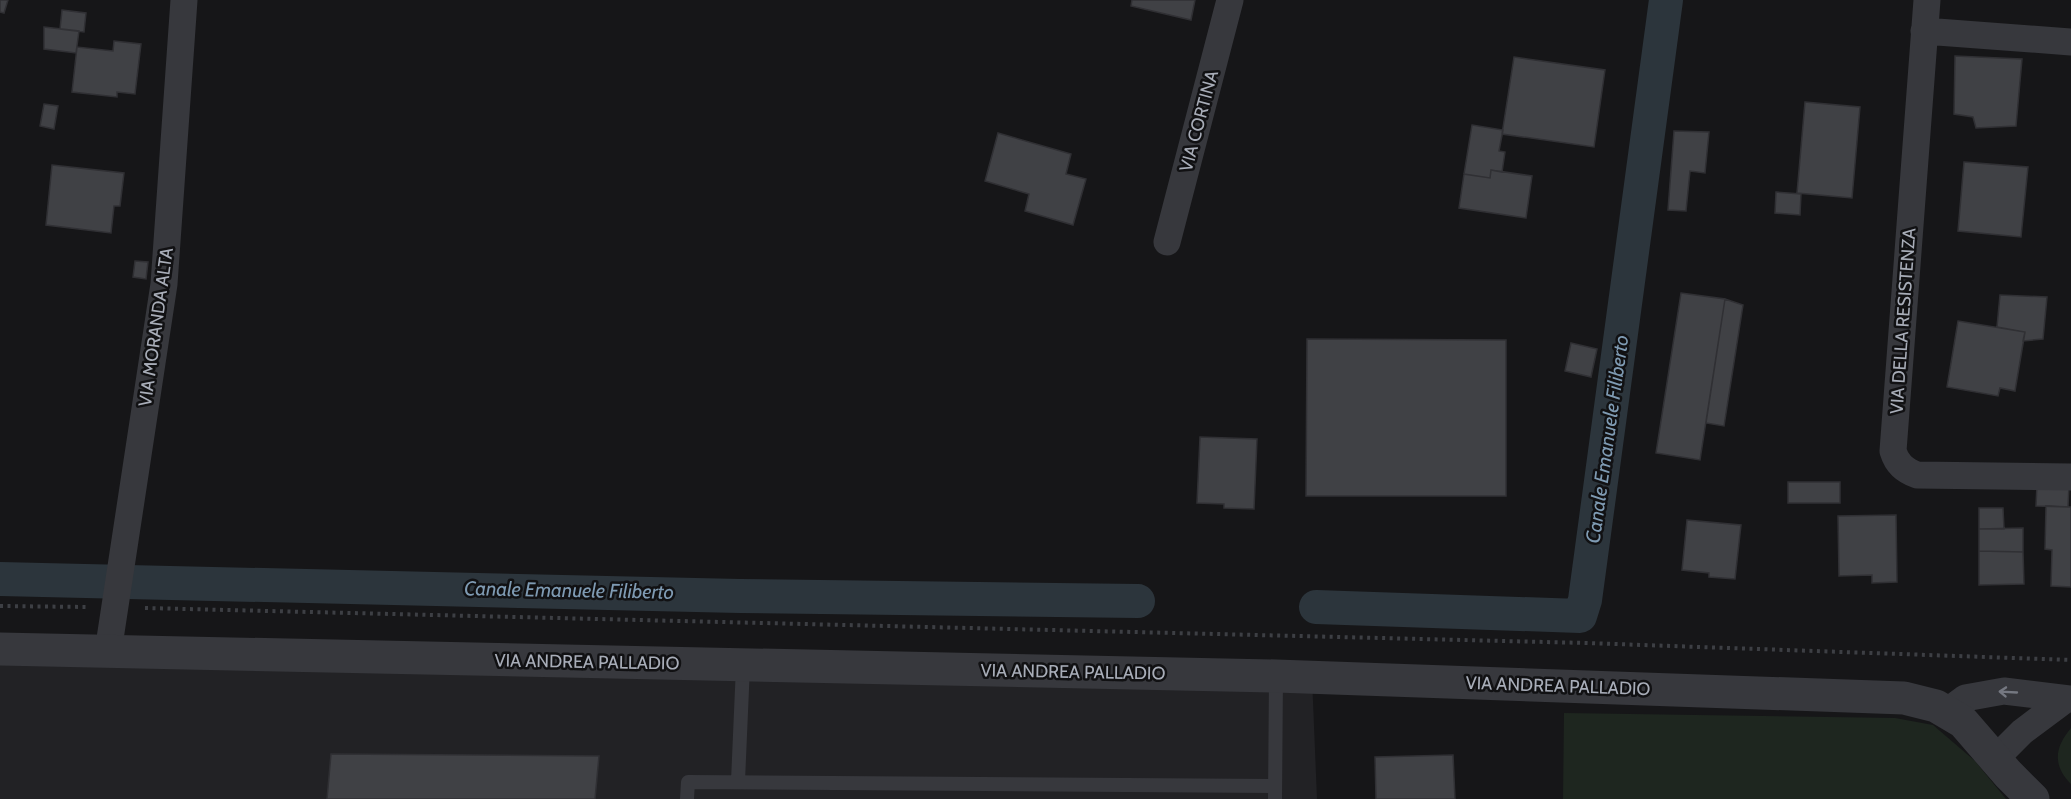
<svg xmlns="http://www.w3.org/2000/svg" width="2071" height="799" font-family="Cabin,sans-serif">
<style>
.built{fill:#222225}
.green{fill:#1e261f}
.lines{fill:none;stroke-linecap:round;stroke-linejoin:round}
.canal{stroke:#2c353c;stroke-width:34}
.building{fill:#404145;stroke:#303034;stroke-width:1.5}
.path{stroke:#3d3f44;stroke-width:4;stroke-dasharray:3 4.5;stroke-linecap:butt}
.service{stroke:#37383d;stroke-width:14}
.minor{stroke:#37383d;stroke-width:27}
.tertiary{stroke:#37383d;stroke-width:33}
.oneway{stroke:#757881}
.labels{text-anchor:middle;stroke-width:5;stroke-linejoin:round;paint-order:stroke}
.street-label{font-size:18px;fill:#a8adb8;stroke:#111113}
.water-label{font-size:20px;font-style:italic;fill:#7f9bb3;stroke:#111113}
</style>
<rect width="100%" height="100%" fill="#161618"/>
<path class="built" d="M0,649L1312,677L1317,799H0Z"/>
<path class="green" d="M1564,713L1895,718L1933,725L1975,761L2006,799H1563Z
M2071,728V784C2052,765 2055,747 2071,728Z"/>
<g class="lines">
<path class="canal" d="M0,579L740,596L1138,601
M1316,607L1580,616L1585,600L1666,0"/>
</g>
<path class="building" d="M0,0H8L4,13L0,12Z
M1132,0H1195L1191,20L1131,6Z
M62,10L86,13L84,32L60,29Z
M44,27L79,31L76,53L44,49Z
M114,41L141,44L135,94L117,92V97L72,92L77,47L113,51Z
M1955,56L2022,59L2016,126L1976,128L1973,117L1954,114Z
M1514,57L1605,70L1594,147L1502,134Z
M1805,102L1860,107L1852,198L1797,193Z
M44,104L58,106L54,129L40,126Z
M1472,125L1503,130L1499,151L1505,152L1502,172L1491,170L1490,178L1464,174Z
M1674,131L1709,132L1705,173L1690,171L1686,211L1668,210Z
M998,133L1071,154L1066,174L1086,179L1073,225L1025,211L1029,194L985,181Z
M1964,162L2028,167L2021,237L1958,231Z
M52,165L124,173L120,206H114L111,233L46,225Z
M1491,170L1532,176L1526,218L1459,208L1464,174L1490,178Z
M1776,192L1801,194L1800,215L1775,213Z
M135,261L148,262L146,279L133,277Z
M1681,293L1725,299L1700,460L1656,453Z
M2000,295L2047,297L2043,339L2023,341L2025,332L1997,327Z
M1725,299L1743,305L1724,426L1706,423Z
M1958,321L2025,332L2015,391L2000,388L1998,396L1947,387Z
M1307,339L1506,340V496H1306Z
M1571,343L1597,349L1591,377L1565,371Z
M1200,437L1257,439L1254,509L1224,508V504L1197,503Z
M1788,482H1840V503H1788Z
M2037,484L2069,485L2068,507L2036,506Z
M2046,506L2071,507V587L2051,586L2052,550L2045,549Z
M1979,508H2003L2004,529H1979Z
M1896,515L1897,582L1872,583V575L1839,576L1838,516Z
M1687,520L1741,525L1735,579L1709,577V573L1682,570Z
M2023,528V552L1979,551V529Z
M1979,551L2023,552L2024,584L1979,585Z
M331,754L599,756L595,799H327Z
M1453,755L1455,799H1376L1375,757Z"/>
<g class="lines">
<path class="path" d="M0,606L86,607
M145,608L1586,643L2071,660"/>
<path class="service" d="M738,781L743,666
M687,799L688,782L1275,786
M1275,799L1276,676"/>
<path class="minor" d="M1927,0L1893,451C1897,464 1904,470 1917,475L2071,477
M1924,31L2071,42
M1167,242L1230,0
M108,652L164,284L184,0
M1946,712L1965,698L2004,691L2071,699
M1995,759L2022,732L2066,699"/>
<path class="tertiary" d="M0,649L1276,676L1904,698L1936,706L1963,722L2008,774L2033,799"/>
</g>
<defs><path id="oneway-shaft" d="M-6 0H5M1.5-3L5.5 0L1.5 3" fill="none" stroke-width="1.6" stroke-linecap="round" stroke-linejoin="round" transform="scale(1.5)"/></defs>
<use class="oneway" href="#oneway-shaft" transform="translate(2008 692) rotate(-177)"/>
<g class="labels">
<g class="street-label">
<text transform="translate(1199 121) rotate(-75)" y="6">VIA CORTINA</text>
<text transform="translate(1903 321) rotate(-86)" y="6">VIA DELLA RESISTENZA</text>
<text transform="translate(156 327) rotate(-82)" y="6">VIA MORANDA ALTA</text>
<text transform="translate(587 662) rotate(1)" y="6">VIA ANDREA PALLADIO</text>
<text transform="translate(1073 672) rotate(1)" y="6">VIA ANDREA PALLADIO</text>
<text transform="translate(1558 686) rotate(2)" y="6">VIA ANDREA PALLADIO</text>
</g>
<g class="water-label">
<text transform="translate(1607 439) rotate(-82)" y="7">Canale Emanuele Filiberto</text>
<text transform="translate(569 590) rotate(1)" y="7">Canale Emanuele Filiberto</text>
</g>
</g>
</svg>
